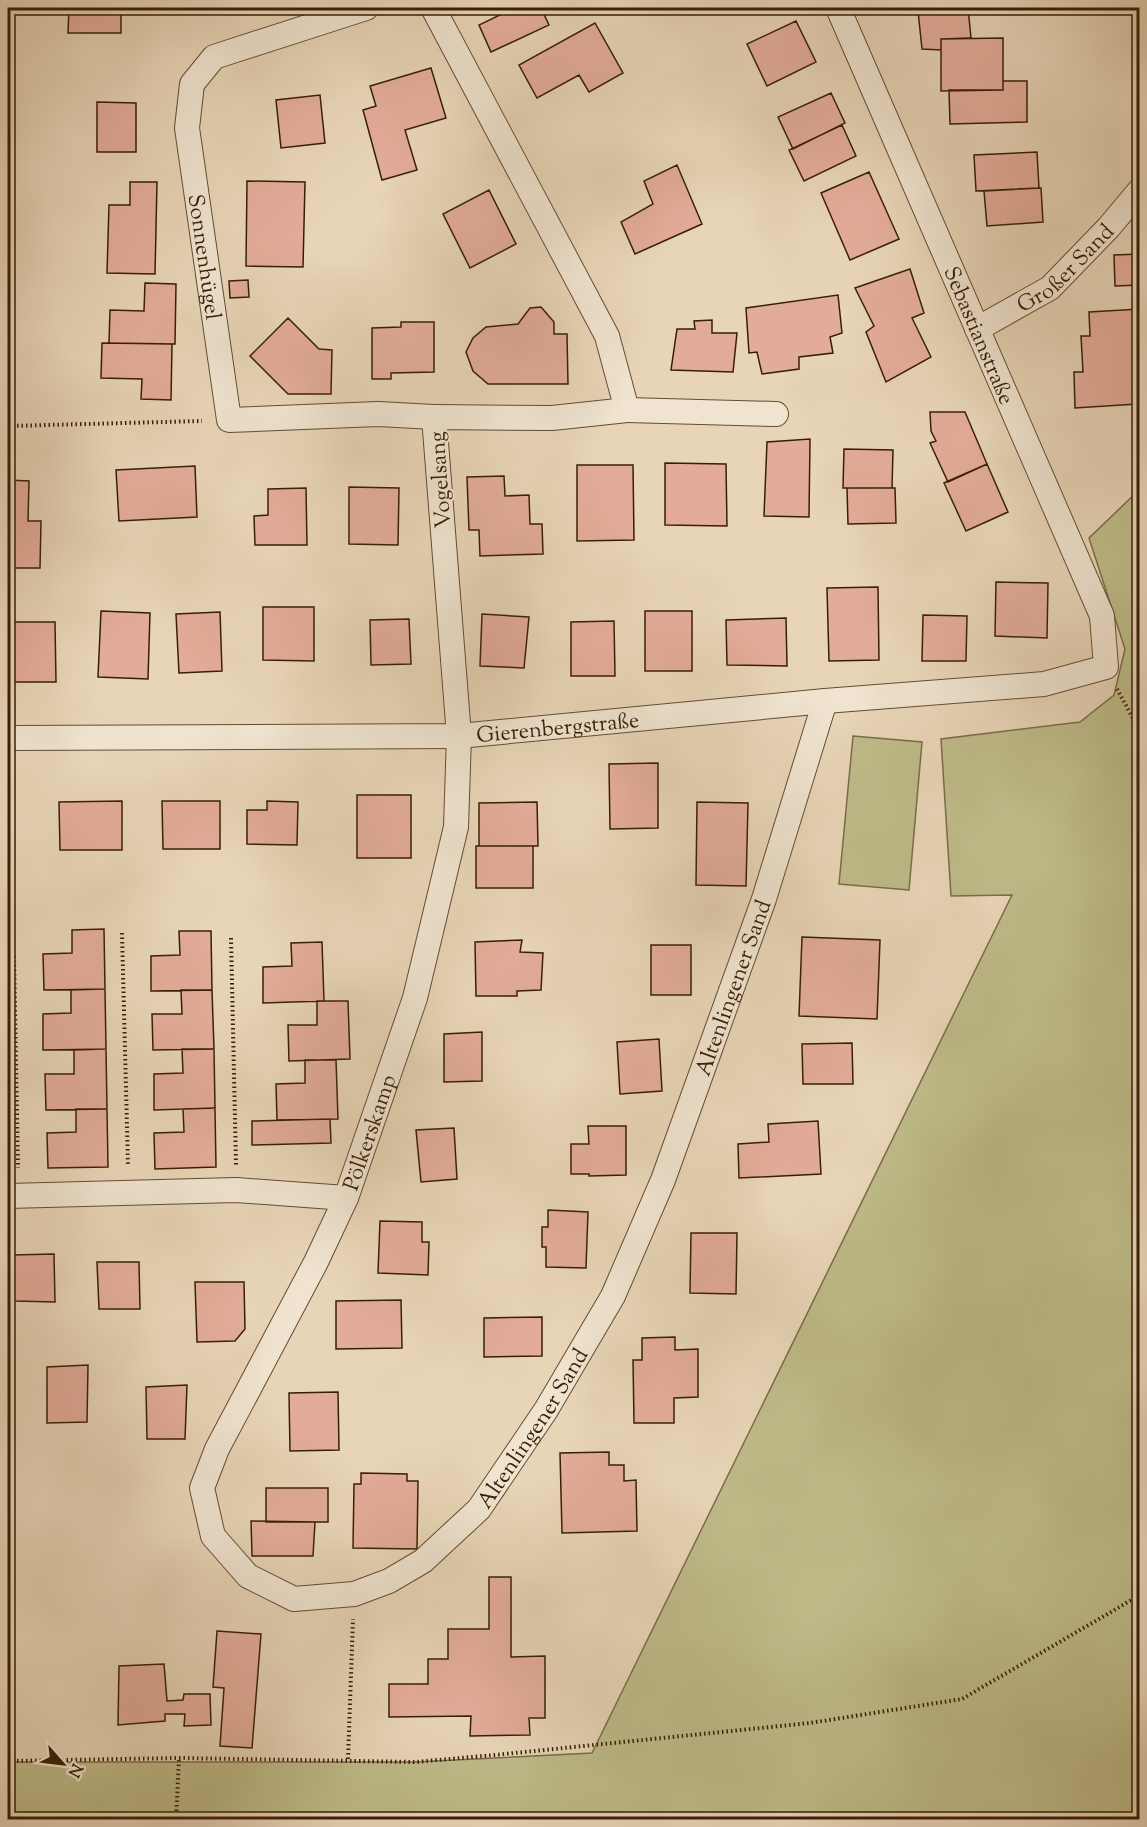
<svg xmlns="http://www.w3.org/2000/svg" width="1147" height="1827" font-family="'Sorts Mill Goudy',serif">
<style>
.green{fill:#bebb89;stroke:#7b6c48;stroke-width:1.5}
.building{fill:#e3ac99;stroke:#381e06;stroke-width:1.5}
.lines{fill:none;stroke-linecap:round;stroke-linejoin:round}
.minor-casing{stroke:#644c32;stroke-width:26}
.path{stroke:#381e06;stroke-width:4;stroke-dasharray:1.5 3;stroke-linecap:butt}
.minor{stroke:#f0e4d0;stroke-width:24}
.labels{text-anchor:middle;stroke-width:4.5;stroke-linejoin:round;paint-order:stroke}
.street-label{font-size:22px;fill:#381e06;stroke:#f0e4d0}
</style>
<rect width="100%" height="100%" fill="#e8d5b7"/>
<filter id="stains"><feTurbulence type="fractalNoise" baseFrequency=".00333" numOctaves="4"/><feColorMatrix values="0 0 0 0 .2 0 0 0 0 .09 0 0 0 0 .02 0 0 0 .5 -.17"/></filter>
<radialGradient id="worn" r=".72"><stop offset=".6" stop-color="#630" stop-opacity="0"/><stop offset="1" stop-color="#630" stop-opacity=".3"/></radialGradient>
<path class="green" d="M1139,490V1819H8V1762H415L592,1753L1012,895L951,896L941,739L1080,722L1114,695L1125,649L1089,538Z
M853,736L922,742L909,890L839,884Z"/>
<path class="building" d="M69,8H121V33H68Z
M501,8H541L549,25L491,52L479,25L504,13Z
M887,8H937V11L887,12Z
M937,8H968L971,38L941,39V50L922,49L918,11H937Z
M796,21L816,62L767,86L747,44Z
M595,23L623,73L589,92L579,75L537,98L519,65Z
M1003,38V90L941,91V39Z
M431,68L446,118L405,130L417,170L382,180L363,110L376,106L370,86Z
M1003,81H1027V122L950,124L949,90H1003Z
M831,93L845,123L793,149L778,117Z
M320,95L325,143L281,148L276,100Z
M97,102L136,103V152H97Z
M842,125L856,156L804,181L789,150Z
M1037,152L1039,188L976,191L974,155Z
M677,165L702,224L635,254L621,222L653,204L644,181Z
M869,172L899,239L850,260L821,193Z
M247,181L305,182L303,267L246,266Z
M130,182H157L155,274L107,273L109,205H130Z
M1041,188L1043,222L987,226L984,191Z
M489,190L516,244L470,268L443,214Z
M1140,254V285L1115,286L1114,255Z
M910,269L924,313L912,318L931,357L886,382L866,332L874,326L855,288Z
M248,280L249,297L230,298L229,281Z
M145,283L176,284L175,344L109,343L110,310L144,311Z
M838,295L842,333L830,337L833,353L799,357V369L762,374L757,352L749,353L746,308Z
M541,307L554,322V334H567L568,384H488L473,371L466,352L473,338L486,327L518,324L530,308Z
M1140,309V375H1136L1137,404L1075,408L1074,372H1083L1081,336H1090L1089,312Z
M288,318L319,349L332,350L331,394H288L250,356Z
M712,320V333H737L733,372L671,370L677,329H695L694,321Z
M401,322H434V372L391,373V379H372V328L401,327Z
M102,343L172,344L171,400L141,399L142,379L101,378Z
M930,412H965L987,464L948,482L930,443L936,441L931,431Z
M810,439L809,517L764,516L767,442Z
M844,449L893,450L892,488H843Z
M665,463L726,464L727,526L665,525Z
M987,464L1008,512L966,531L944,483Z
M577,465H633L634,540L577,541Z
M195,466L197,517L119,521L116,470Z
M504,476L505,496L529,495L530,524H542L543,554L480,556L479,530H469L467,477Z
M8,480L29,481L28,521H41L40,568H8Z
M349,487L399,488L398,545L349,544Z
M306,488L307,545H255L254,516L268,515V489Z
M847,488H895L896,523L848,524Z
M996,582L1048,583L1047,638L995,636Z
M878,587L879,660L829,661L827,588Z
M263,607H314V661L263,660Z
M101,611L150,613L148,679L98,677Z
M645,611H692V671H645Z
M220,612L222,671L179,673L176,614Z
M482,614L529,617L524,668L480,666Z
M923,615L967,616L966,661H922Z
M786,618L787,666L727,665L726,620Z
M409,619L411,664L371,665L370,620Z
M614,621L615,676H571V622Z
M8,622H55L56,682H8Z
M658,763V828L610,829L609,764Z
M357,795H411V858H357Z
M122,801V850H60L59,802Z
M162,801H220V849H163Z
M267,801L298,802L297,845L247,844V810H267Z
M537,802L538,846H479V803Z
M697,802L748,803L746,886L696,885Z
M476,846H533V888H476Z
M104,929L105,989L44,990L43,954L72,953V930Z
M179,931H211L212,990L151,991V956L180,955Z
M802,937L880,940L877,1019L799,1016Z
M522,940L520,952L543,953L541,990L517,991V996H476L475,942Z
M322,942L324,1001L263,1003V967L292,966L291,943Z
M651,945H691V995H651Z
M105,989L106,1049L43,1050V1014L71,1013V990Z
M181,990H212L214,1049L153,1050L152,1014H182Z
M317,1001H348L350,1059L289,1061L288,1025H317Z
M482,1032V1081L444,1082V1034Z
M659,1039L662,1091L620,1094L617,1042Z
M852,1043L853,1084H803L802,1044Z
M106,1049L107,1109L46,1110L45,1074H74V1050Z
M182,1049H214L215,1108L154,1110V1074L183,1073Z
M305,1060H336L338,1119L277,1120L276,1084L305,1083Z
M215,1108L216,1167L155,1169L154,1133L184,1132L183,1109Z
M76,1109H107L108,1167L48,1168L47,1133L76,1132Z
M330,1119L331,1143L252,1145V1121Z
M818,1121L821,1174L739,1178L738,1144L769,1142L768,1124Z
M588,1126H626V1175L589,1176V1174H571V1144H589Z
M454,1128L457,1179L421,1182L416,1130Z
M548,1210L588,1212L586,1268L546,1267V1247H542V1227H548Z
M380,1221L422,1222V1242H429L428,1275L378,1273Z
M691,1233H737L736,1294L690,1293Z
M54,1254L55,1302L14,1301L12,1255Z
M97,1262H139L140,1309H99Z
M195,1282H244L245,1329L235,1341L197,1342Z
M401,1300L402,1348L336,1349V1301Z
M542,1317V1356L484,1357V1318Z
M675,1337V1350L698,1349V1397L674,1398V1423H634L633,1360H642V1338Z
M88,1365L87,1422L47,1423V1367Z
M187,1385L185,1439H147L146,1387Z
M338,1392L339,1450L290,1451L289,1393Z
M609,1452V1465H624V1481L636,1480L637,1531L562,1533L560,1453Z
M361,1473L407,1474V1481H418L417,1549L353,1548L354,1484H361Z
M266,1488H328V1522H266Z
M251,1521L315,1522L313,1556H252Z
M489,1577H511V1657L545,1656V1718H529L530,1735L470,1736L471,1716L389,1717V1684H428V1659H448V1629H489Z
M217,1631L261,1634L252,1748L220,1746L224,1688L213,1687Z
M164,1664L167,1701L183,1700L184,1694H210L211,1725L184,1726L185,1714H165V1721L118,1725L119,1666Z"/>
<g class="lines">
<g class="minor-casing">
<g id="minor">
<path id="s1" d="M366,8L214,57L192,84L187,128L229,420L378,414L434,417"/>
<path id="s2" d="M977,329L1050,288L1109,227L1140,190"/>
<path d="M627,410L776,414"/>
<path id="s3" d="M8,738L459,736L825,701L1044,684L1106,667L1102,616L838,8"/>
<path id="s4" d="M8,1196L236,1190L346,1198L415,998L456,827L459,736L434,417L552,418L627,410L607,336L433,8"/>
<path id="s5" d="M346,1198L316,1262L217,1449L202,1488L213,1536L248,1576L294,1599L354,1594L389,1581L423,1561L479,1509L546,1410L613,1296L663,1180L764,899L825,701"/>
</g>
</g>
<path class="path" d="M8,426L202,421
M1117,689L1140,731
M122,933L128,1166
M231,938L236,1165
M14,956L18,1168
M348,1759L353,1619
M8,1761L179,1758L415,1762L495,1755L810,1723L962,1699L1140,1595
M176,1820L179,1758"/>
<use href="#minor" class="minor"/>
</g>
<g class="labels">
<g class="street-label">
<text dy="8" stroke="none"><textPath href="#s1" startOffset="369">Sonnenhügel</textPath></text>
<text dy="8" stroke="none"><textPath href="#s2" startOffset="108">Großer Sand</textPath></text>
<text transform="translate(980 335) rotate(67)" y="8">Sebastianstraße</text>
<text transform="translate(439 480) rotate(-94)" y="8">Vogelsang</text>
<text dy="8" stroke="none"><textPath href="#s3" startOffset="550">Gierenbergstraße</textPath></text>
<text dy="8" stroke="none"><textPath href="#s5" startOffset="1274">Altenlingener Sand</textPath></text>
<text dy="8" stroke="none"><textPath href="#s4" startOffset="408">Pölkerskamp</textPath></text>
<text dy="8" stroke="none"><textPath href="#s5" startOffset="788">Altenlingener Sand</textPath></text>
</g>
</g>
<rect width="1147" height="1827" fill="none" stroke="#e8d5b7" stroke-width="30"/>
<rect x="9" y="9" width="1129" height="1809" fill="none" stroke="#381e06" stroke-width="3"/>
<rect x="15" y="15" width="1117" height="1797" fill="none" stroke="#381e06" stroke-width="1.5"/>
<g transform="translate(63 1764) rotate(118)" stroke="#f0e4d0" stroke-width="4.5" paint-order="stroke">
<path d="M0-4.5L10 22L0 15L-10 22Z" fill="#381e06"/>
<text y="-9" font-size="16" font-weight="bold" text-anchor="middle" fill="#381e06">N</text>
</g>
<rect width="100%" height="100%" filter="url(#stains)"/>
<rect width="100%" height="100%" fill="url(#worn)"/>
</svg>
